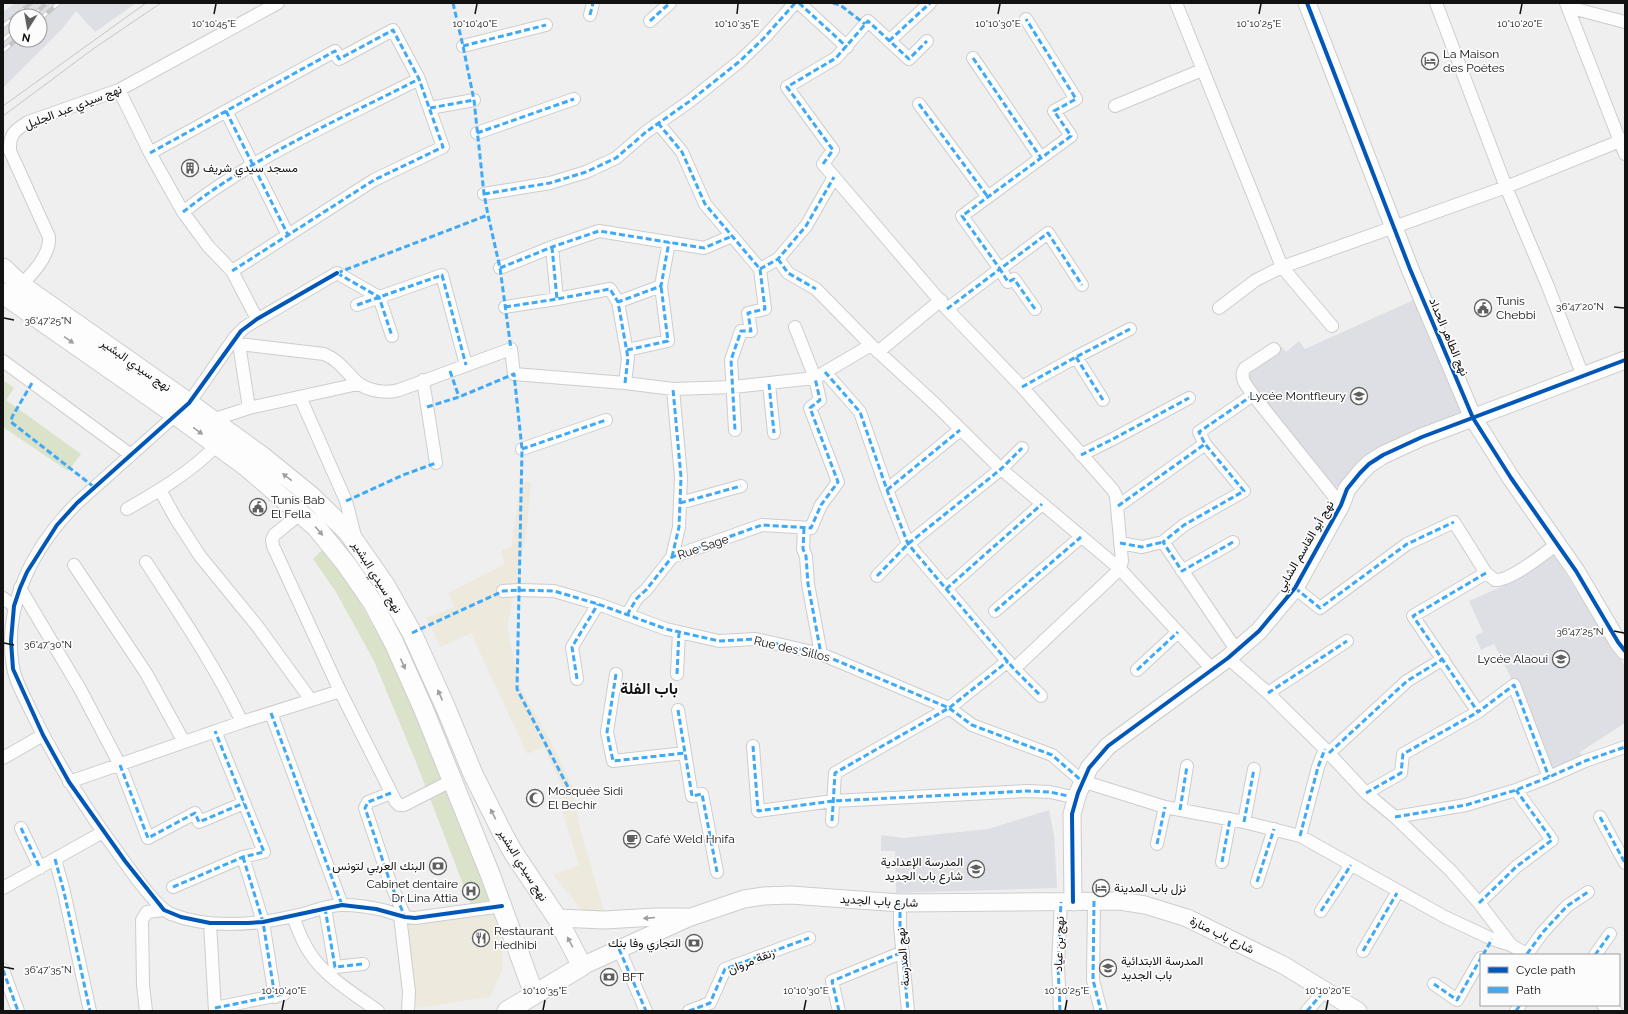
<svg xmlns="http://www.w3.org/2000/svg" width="1628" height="1014" font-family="Raleway,Vazirmatn,sans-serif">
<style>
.commercial{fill:#ede9dd}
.built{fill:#dedfe4;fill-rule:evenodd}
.green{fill:#dae2c9}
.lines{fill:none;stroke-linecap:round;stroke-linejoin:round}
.street-casing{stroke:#cdcdcd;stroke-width:14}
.secondary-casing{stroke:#cdcdcd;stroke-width:19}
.primary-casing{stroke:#cdcdcd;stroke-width:21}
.street{stroke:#fdfdfd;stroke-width:12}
.secondary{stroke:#fdfdfd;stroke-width:17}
.primary{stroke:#fdfdfd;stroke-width:19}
.tram{stroke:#c6c6c7;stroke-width:1}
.rail-casing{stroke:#c6c6c7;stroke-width:4.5}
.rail{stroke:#fcfcfd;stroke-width:3;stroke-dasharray:9;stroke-linecap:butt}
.quiet{stroke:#3fa9f5;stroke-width:3;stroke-dasharray:6 3;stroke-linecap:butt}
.cycleway-casing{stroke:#fcfcfd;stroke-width:6}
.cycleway{stroke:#0057b8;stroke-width:4}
.oneway{fill:#9f9f9f}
.ticks{fill:none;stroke:#121213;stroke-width:1.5}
.labels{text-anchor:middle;stroke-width:3.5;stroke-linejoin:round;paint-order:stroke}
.poi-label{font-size:12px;fill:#121213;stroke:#fcfcfd;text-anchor:start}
.street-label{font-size:12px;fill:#121213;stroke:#fcfcfd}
.district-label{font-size:16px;font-weight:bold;fill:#121213;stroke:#fcfcfd}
.ticks-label{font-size:10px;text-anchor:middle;fill:#121213;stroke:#fcfcfd;stroke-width:3.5;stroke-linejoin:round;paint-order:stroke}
</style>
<rect width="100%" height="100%" fill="#efefef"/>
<path class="commercial" d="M521,482H531L527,530L507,627L520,687L553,746L572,786L581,832L605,914L582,910L553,875L579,865L560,804L565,801L557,791L563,788L544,747L527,754L471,633L441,647L426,618L454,607L448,593L505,564L501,550L511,547Z
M494,914L502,944L503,968L490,997L417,1008L400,926Z"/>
<path class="built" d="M15,3H136L95,32L76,11L62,29L3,88V12ZM16,16H40V40H16Z
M1418,298L1464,416L1378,453L1334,489L1246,376L1282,347L1286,352L1299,341L1305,349Z
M1551,551L1625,666V723L1580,752L1582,760L1551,774L1514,684L1494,644L1481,650L1475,636L1483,632L1469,601L1505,585Z
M1049,810L1054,835L1057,888L896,893L895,851H881V835L903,838L988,829Z"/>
<path class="green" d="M3,380L14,388L6,400L81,454L68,471L3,427Z
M323,549L348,581L388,653L434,758L489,900L471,905L416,762L374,661L336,592L313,559Z"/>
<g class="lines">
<g class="street-casing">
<path id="street" d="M799,3L847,47
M1176,3L1282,267L1332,326
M1436,3L1506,187L1547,284L1583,376
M1566,3L1625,154
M1568,7L1625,22
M590,15L593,3
M650,21L670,3
M889,41L930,3
M927,41L909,59L868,21L836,58L787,87L833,150L823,164L947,309L1022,387L1113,490L1116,496L1122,561L1120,569L1014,669
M463,46L546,25
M973,58L1041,158
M119,90L150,153L183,212L208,246L232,271L257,319
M919,104L988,197
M1115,106L1202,70
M430,108L474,100
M226,111L288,235
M658,123L682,152L705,204L760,269L765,309L748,313L751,331H741L731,360L735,430
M477,133L574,99
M150,153L335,51L339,59L393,30L419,79L443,147L374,180L232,271
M484,194L550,183L586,172L616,158L646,132L690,101L740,61L764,38L795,3
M183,212C254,156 339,120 419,79
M552,247L557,299
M778,259L788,273L816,289L871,345L935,404L1001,469L1120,569L1212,669
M500,268L552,247L599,231L704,248L732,236
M760,269L778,259L806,226L834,177
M16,289C31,276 50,257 49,237L10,151C9,134 15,130 28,122L119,90L278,3
M357,305L442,275L466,365
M505,307L557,299L610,289L618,302
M1219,308L1256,280L1282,267L1506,187L1625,139
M947,309L1000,269L962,216L1071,136L1054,111L1076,99L1026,19
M1035,309L1014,279L1008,282L1000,269L1048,233L1082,285
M392,336L379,297L337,273L245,327L235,337L189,403L77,503C34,546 2,605 13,667C15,682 25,697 31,711C53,756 79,798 108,839C121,856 153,906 171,914C209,929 255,925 294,916C310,913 326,905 343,905C356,905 370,907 383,910C394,913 403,918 415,918L502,906
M231,343L324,354C339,360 346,372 357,382C367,391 387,394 399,390L511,349L514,374L625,383L673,389L733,387L815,378L871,345
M239,344L249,408
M1274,349L1245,368C1238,378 1248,387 1253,395L1341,505
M627,350L668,341L661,286
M878,352L941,300
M1076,357L1103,400
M3,361L131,455
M825,372L860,412L887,490L908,544L1014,669L1041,696
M423,380L436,463
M625,383L628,358L618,302L661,286L669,242
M769,384L774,433
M1022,387L1076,357L1130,329
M300,397L346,501L356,540
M212,420L249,408L358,384
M522,449L606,420
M1081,455L1113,439L1189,398
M160,490L176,519L200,556L258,627L311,700
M887,490L960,430
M680,503L741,486
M1118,506L1205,444
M127,509C159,491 192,471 217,445
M301,513L274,535L272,540L273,546L340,691L396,802L399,805H404L453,780
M804,528L803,549L806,556L808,584L821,654
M1120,543L1142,547L1163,542
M672,557L679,527L681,477L673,389
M146,562C180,614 215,666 242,722
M74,565L146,673L184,742
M1182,571L1233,542
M1486,573L1413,616L1478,712L1514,685L1549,777
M877,576L908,544L1001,469L1022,448
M20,588L80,689L120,765L148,838L195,813L199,822L244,803
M1295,588L1320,608L1407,544L1454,522L1486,573L1495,580C1509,582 1545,553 1557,544
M946,589L1042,504
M503,591L519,590L554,591L598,604L666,629L719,641L756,639L821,654L949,708L972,725L1052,755L1082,781L1165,807L1244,822L1300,836L1445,917L1492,939L1511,945
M3,598L14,606
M995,611L1081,537
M627,615L637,598L646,590L672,557L762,525L811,528L821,505L838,482L810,408L820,400L815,378L795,327
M1237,651L1163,542L1184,525L1244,491L1205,444L1199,432L1253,395
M1228,658L1268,693L1325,749L1366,793L1395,817L1451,871L1479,903L1511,945L1528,955
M1137,670L1178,632
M616,674L607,732L613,761L685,753
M677,674L679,632
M577,679L572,647L598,604
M1268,693L1347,641
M678,710L692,796L702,794L717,872
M271,713L342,905
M753,746L758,811L833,801L1027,791L1050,792L1068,796
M1329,753L1407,681L1443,659
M3,758L43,735
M69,782L242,722L340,691
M391,793L368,802L365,808L390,882L405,917
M1366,793L1401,773L1403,754L1478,712
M1180,810L1187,766
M1395,817L1466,805L1516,790L1549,777L1585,761L1625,747
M1600,817L1625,863
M832,821L835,773L949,708L1008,661
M1244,822L1254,769
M21,828L40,868
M1300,836L1318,767L1325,749
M1157,844L1165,807
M243,857L263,922L275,997
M55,859L64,892L90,1011
M1222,862L1230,819
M1257,882L1274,829
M173,887L243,857L264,852L215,731
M3,888L103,832
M1094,901L1093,980L1101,1011
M900,903V926L908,1011
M1479,903L1516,867L1552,840L1516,790
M325,908L335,967L363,964
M1321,911L1351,865
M400,916L409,992L408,1011
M293,917C298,929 302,942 310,953C323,975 357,996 378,1011
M210,923L215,1011
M619,949L646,1011
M1363,951L1397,893
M1527,954L1543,932L1567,906L1588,892
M1595,955L1610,934
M3,970L18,1011
M1434,984L1457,1000L1481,958
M1603,1005L1616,1011
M215,1008L284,994
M146,1011L143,985L142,920L147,912L164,910
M689,1011L710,1003L725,969L809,938
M839,1011L832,981L903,952
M1060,1011L1058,965L1061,902
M1307,1011L1325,990
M1516,1011L1520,1005"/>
</g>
<g class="secondary-casing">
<path id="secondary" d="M1307,3L1410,269L1473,418L1511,478L1576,571L1618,642L1625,651
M1073,902L1072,814L1078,793L1089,768L1108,746L1228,658L1259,631L1295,588L1341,505L1347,489L1360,473L1369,464L1383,455L1422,437L1625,360
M557,918L604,920L656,917H686
M582,966L688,918L744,899L764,896L791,895L900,903L1120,901L1145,905L1187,918L1285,966L1358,1011"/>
</g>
<g class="primary-casing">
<path id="primary" d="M3,268L21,285L189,403L263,457L311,496L348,532L385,585L412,633L445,706L473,774L503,834L513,852L557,918L582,966L507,1011
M3,293L10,299L176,415L247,467L316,527L346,564L373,603L394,643L423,708L490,874L534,994"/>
</g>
<use href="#street" class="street"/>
<use href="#secondary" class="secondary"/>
<use href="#primary" class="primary"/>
<path class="tram" d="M3,106L146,3
M3,116L93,49L161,3"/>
<g class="rail-casing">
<path id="rail" d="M32,16L47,3
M40,19L59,3
M3,26L31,3
M3,40L16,29
M3,51L16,40"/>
</g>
<use href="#rail" class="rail"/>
<path class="quiet" d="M453,3L463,46L474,100L484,194L488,215L500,268L511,349
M799,3L847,47
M833,3L840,5L865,24
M590,15L593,3
M650,21L670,3
M889,41L930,3
M463,46L546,25
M973,58L1041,158
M919,104L988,197
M430,108L474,100
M226,111L288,235
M658,123L682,152L705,204L760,269L765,309L748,313L751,331H741L731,360L735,430
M477,133L574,99
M150,153L335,51L339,59L393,30L419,79L443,147L374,180L232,271
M823,164L833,150L787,87L836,58L868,21L909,59L927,41
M484,194L550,183L586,172L616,158L646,132L690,101L740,61L764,38L795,3
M183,212C254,156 339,120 419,79
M552,247L557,299
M778,259L788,273L816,289
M500,268L552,247L599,231L704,248L732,236
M760,269L778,259L806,226L834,177
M337,273L488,215
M337,273L379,297L392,336
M357,305L442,275L466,365
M505,307L557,299L610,289L618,302
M947,309L1000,269L962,216L1071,136L1054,111L1076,99L1026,19
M1035,309L1014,279L1008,282L1000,269L1048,233L1082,285
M627,350L668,341L661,286
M1076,357L1103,400
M450,371L459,397
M825,372L860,412L887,490L908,544L1014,669L1041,696
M32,383L12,417L11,422L94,487
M625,383L628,358L618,302L661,286L669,242
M769,384L774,433
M1022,387L1076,357L1130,329
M427,407L459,397L514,374L522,449L517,689L569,789
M522,449L606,420
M1081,455L1113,439L1189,398
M887,490L960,430
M346,501L403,475L436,463
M680,503L741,486
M1118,506L1205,444
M804,528L803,549L806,556L808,584L821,654
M1233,542L1182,571L1163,542L1184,525L1244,491L1205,444L1199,432L1253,395
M1120,543L1142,547L1163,542
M672,557L679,527L681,477L673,389
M1486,573L1413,616L1478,712L1514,685L1549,777
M877,576L908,544L1001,469L1022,448
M1295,588L1320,608L1407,544L1454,522
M946,589L1042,504
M995,611L1081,537
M627,615L637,598L646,590L672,557L762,525L811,528L821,505L838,482L810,408L820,400L815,378
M412,633L503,591L519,590L554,591L598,604L666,629L719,641L756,639L821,654L949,708L972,725L1052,755L1082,781
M1137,670L1178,632
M616,674L607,732L613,761L685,753
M677,674L679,632
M577,679L572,647L598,604
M1268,693L1347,641
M678,710L692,796L702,794L717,872
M271,713L342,905
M753,746L758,811L833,801L1027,791L1050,792L1068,796
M1329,753L1407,681L1443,659
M120,765L148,838L195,813L199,822L244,803
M391,793L368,802L365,808L390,882L405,917
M1366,793L1401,773L1403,754L1478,712
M1180,810L1187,766
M1395,817L1466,805L1516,790L1549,777L1585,761L1625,747
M1600,817L1625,863
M832,821L835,773L949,708L1008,661
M1244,822L1254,769
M21,828L40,868
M1300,836L1318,767L1325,749
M1157,844L1165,807
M243,857L263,922L275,997
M55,859L64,892L90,1011
M1222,862L1230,819
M1257,882L1274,829
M173,887L243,857L264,852L215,731
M1094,901L1093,980L1101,1011
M900,903V926L908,1011
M1479,903L1516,867L1552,840L1516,790
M325,908L335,967L363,964
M1321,911L1351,865
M619,949L646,1011
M1363,951L1397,893
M1527,954L1543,932L1567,906L1588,892
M1483,955L1492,939
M1595,955L1610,934
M3,970L18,1011
M1434,984L1457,1000L1481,958
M215,1008L284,994
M689,1011L710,1003L725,969L809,938
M839,1011L832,981L903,952
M1060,1011L1058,965L1061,902
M1307,1011L1325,990
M1516,1011L1520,1005"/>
<g class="cycleway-casing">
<path id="cycleway" d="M1307,3L1410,269L1473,418L1511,478L1576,571L1618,642L1625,651
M337,273L257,319L241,331L189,403L77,503L57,525L27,572L20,588L14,606L11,641L13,669L43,735L69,782L125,861L164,910L181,917L210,923H248L263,922L342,905L376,909L405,917L415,918L502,906
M1073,902L1072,814L1078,793L1089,768L1108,746L1228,658L1259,631L1295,588L1341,505L1347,489L1360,473L1369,464L1383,455L1422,437L1625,360"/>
</g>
<use href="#cycleway" class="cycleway"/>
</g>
<defs><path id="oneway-solid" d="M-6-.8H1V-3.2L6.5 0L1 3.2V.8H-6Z"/></defs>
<g class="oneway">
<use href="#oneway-solid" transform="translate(69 340) rotate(35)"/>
<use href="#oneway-solid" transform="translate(198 431) rotate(36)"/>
<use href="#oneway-solid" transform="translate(287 477) rotate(-142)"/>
<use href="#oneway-solid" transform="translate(319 531) rotate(49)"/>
<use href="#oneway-solid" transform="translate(403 664) rotate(66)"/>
<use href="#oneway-solid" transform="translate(440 695) rotate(-114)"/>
<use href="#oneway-solid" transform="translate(493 814) rotate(-117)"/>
<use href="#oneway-solid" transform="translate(649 918) rotate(175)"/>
<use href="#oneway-solid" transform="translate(570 942) rotate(-118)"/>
</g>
<path class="ticks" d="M214,14L216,4M475,14L477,4M737,14L738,4M998,14L1000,4M1259,14L1261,4M1520,14L1522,4M1614,307L1624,308M4,318L14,320M1614,631L1624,633M4,643L14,645M4,967L14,969M282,1010L284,1000M543,1010L545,1000M804,1010L806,1000M1065,1010L1067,1000M1326,1010L1328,1000"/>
<defs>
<g id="hotel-ring" transform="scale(0.9)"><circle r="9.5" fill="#fcfcfd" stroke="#5f5f60" stroke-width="1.5"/><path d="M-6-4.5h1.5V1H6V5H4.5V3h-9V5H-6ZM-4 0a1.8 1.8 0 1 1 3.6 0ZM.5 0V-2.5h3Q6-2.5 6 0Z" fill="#5f5f60"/></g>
<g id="building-ring" transform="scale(0.9)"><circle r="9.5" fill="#fcfcfd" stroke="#5f5f60" stroke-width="1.5"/><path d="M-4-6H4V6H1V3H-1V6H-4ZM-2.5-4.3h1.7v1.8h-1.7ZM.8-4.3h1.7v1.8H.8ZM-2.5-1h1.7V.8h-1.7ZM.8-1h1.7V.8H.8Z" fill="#5f5f60"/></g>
<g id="civic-ring" transform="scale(0.9)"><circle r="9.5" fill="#fcfcfd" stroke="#5f5f60" stroke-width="1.5"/><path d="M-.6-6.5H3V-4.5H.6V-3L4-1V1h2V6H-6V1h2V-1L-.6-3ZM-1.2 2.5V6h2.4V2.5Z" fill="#5f5f60"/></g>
<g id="school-ring" transform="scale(0.9)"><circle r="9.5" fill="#fcfcfd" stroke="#5f5f60" stroke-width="1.5"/><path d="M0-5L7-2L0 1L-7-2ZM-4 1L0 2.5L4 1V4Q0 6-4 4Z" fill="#5f5f60"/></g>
<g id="mosque-ring" transform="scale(0.9)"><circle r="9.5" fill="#fcfcfd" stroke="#5f5f60" stroke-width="1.5"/><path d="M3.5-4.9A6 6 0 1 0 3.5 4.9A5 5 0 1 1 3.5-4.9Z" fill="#5f5f60"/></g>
<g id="cafe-ring" transform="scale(0.9)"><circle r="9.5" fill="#fcfcfd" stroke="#5f5f60" stroke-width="1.5"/><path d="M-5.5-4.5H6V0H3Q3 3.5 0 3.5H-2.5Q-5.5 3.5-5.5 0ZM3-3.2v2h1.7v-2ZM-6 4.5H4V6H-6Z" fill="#5f5f60"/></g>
<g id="bank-ring" transform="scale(0.9)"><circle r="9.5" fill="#fcfcfd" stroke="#5f5f60" stroke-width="1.5"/><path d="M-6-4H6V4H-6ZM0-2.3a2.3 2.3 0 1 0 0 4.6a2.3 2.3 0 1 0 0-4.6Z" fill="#5f5f60"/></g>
<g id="hospital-ring" transform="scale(0.9)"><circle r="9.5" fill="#fcfcfd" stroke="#5f5f60" stroke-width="1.5"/><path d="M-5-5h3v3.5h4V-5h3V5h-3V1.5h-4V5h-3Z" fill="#5f5f60"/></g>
<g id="restaurant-ring" transform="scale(0.9)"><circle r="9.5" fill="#fcfcfd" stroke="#5f5f60" stroke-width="1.5"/><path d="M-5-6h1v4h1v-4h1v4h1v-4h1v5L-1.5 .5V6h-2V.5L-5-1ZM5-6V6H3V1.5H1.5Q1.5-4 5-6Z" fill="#5f5f60"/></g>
</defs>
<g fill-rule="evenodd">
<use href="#hotel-ring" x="1430" y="61"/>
<use href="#building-ring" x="190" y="168"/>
<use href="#civic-ring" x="1483" y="308"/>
<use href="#school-ring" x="1359" y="396"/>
<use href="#civic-ring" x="258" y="507"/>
<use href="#school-ring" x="1561" y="659"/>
<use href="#mosque-ring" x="535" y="798"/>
<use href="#cafe-ring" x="632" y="839"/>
<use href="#bank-ring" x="438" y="866"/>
<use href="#school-ring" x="976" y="869"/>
<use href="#hotel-ring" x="1101" y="888"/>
<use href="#hospital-ring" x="471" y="891"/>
<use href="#restaurant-ring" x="481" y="938"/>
<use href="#bank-ring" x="694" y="943"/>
<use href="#school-ring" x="1108" y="968"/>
<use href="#bank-ring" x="609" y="977"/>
</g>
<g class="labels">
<g class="poi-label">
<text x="1443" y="58">La Maison<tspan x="1443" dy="14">des Poètes</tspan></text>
<text x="203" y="172">مسجد سيدي شريف</text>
<text x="1496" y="305">Tunis<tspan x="1496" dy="14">Chebbi</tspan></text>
<text x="1346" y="400" text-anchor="end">Lycée Montfleury</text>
<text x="271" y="504">Tunis Bab<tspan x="271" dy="14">El Fella</tspan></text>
<text x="1548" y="663" text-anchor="end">Lycée Alaoui</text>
<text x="548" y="795">Mosquée Sidi<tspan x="548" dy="14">El Bechir</tspan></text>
<text x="645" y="843">Café Weld Hnifa</text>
<text x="963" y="866" text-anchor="end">المدرسة الإعدادية<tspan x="963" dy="14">شارع باب الجديد</tspan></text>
<text x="425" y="870" text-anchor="end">البنك العربي لتونس</text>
<text x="458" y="888" text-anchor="end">Cabinet dentaire<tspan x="458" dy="14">Dr Lina Attia</tspan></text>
<text x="1114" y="892">نزل باب المدينة</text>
<text x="494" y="935">Restaurant<tspan x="494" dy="14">Hedhibi</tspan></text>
<text x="681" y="947" text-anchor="end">التجاري وفا بنك</text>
<text x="1121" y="965">المدرسة الابتدائية<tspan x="1121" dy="14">باب الجديد</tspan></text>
<text x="622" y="981">BFT</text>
</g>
<g class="street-label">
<text transform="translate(73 107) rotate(-21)" y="4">نهج سيدي عبد الجليل</text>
<text transform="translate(1449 337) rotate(67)" y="4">نهج الطاهر الحداد</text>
<text transform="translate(136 365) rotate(35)" y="4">نهج سيدي البشير</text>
<text transform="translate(1305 546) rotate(-60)" y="4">نهج أبو القاسم الشابي</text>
<text transform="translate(703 547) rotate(-19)" y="4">Rue Sage</text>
<text transform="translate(377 577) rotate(58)" y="4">نهج سيدي البشير</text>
<text transform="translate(792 649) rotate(13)" y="4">Rue des Sillos</text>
<text transform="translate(523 865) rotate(58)" y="4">نهج سيدي البشير</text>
<text transform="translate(879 901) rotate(3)" y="4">شارع باب الجديد</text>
<text transform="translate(1222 935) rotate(26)" y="4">شارع باب منارة</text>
<text transform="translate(1059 944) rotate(-88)" y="4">نهج بن عياد</text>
<text transform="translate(903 957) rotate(-95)" y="4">نهج المدرسة</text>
<text transform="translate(751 961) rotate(-22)" y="4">زنقة مروان</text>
</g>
<g class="district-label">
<text x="649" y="694">باب الفلة</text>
</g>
</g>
<g class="ticks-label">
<text x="214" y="27">10°10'45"E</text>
<text x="475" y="27">10°10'40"E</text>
<text x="737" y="27">10°10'35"E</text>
<text x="998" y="27">10°10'30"E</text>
<text x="1259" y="27">10°10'25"E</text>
<text x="1520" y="27">10°10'20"E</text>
<text x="1580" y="310">36°47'20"N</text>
<text x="48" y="324">36°47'25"N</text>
<text x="1580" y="635">36°47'25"N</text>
<text x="48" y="648">36°47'30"N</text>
<text x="48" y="973">36°47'35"N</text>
<text x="284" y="994">10°10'40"E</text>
<text x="545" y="994">10°10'35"E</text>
<text x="806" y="994">10°10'30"E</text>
<text x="1067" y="994">10°10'25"E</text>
<text x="1328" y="994">10°10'20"E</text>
</g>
<rect width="1628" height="1014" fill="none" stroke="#121213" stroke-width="8"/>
<rect x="1480" y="954" width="140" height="52" fill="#fcfcfd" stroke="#9e9e9f"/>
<rect x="1488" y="967" width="20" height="6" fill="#0057b8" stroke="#9e9e9f"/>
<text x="1516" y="974" font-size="12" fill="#121213">Cycle path</text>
<rect x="1488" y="987" width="20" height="6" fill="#3fa9f5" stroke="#9e9e9f"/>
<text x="1516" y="994" font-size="12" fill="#121213">Path</text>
<g transform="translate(28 28) rotate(191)"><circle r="19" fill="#fcfcfd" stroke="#9e9e9f"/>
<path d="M0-3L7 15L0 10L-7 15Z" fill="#5f5f60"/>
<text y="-6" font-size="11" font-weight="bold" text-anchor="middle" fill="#121213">N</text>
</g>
</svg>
